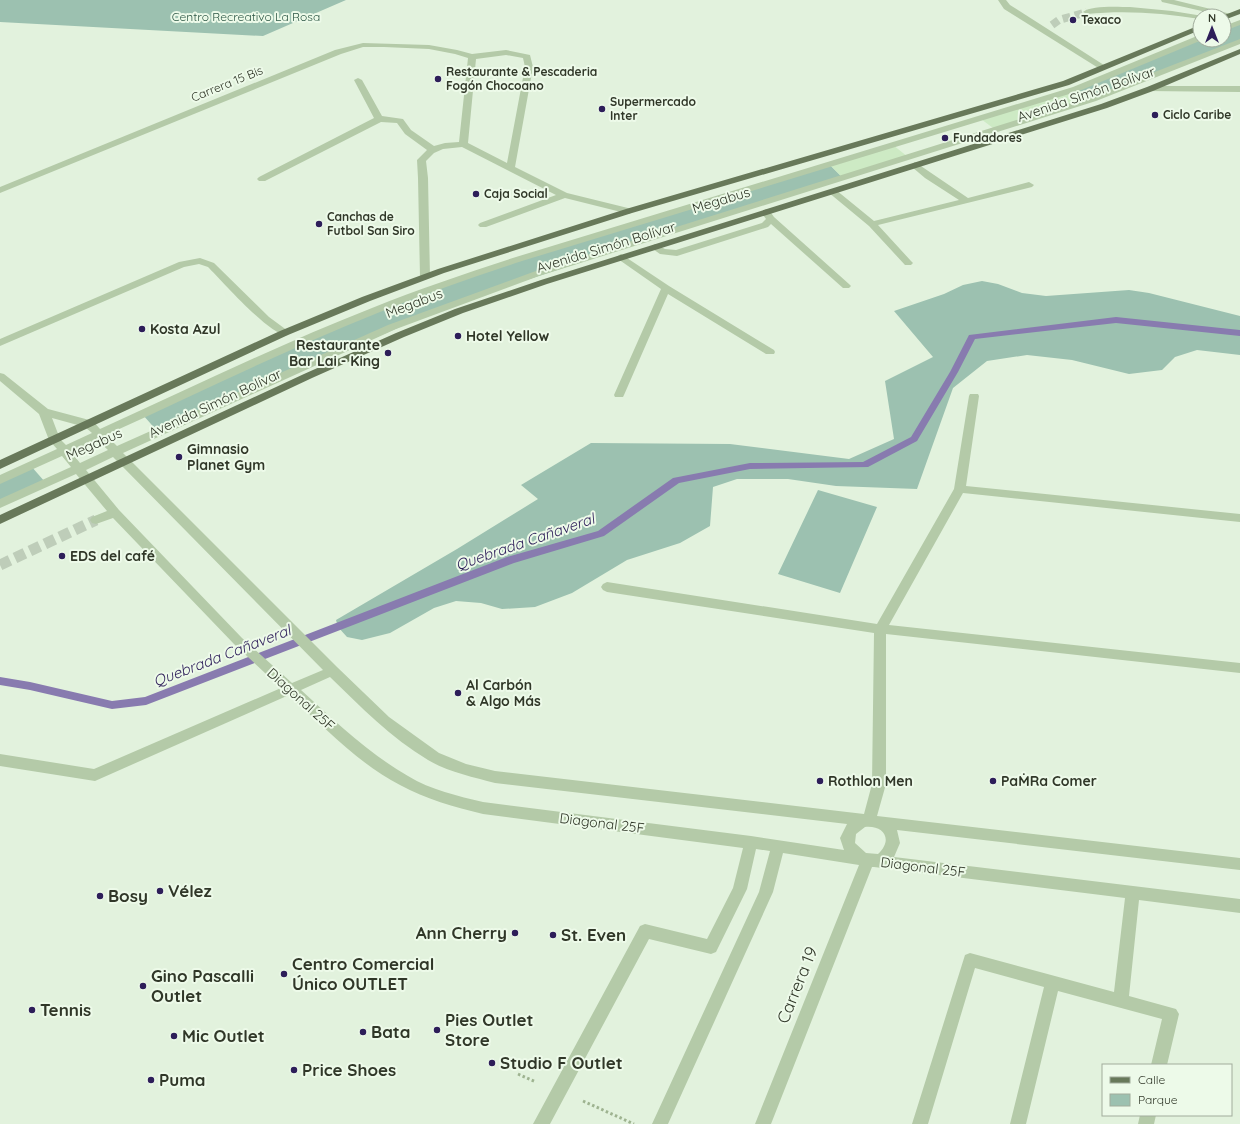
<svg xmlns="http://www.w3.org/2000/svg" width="1240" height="1124" font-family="Quicksand,sans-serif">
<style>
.green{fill:#9cc1b0}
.plaza{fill:#cdeac4}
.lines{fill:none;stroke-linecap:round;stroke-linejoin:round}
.stream{fill:#887baf;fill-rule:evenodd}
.minor-tunnel-far1{stroke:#becdb9;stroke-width:8;stroke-dasharray:8 4.5;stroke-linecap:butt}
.minor-tunnel{stroke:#becdb9;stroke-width:11;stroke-dasharray:11 5.5;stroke-linecap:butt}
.path{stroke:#9eb390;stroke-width:3;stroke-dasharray:2.5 2.5;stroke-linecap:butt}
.minor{fill:#b4caa8;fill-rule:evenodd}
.major{fill:#68795a;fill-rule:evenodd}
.poi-dot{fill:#2d1e59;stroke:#edfae9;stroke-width:1.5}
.labels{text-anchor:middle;stroke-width:4;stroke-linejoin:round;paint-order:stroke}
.far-park-label{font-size:12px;fill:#2c5644;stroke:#edfae9}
.far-poi-label{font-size:12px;font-weight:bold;fill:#303728;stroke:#edfae9;text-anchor:start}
.far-street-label{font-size:12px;fill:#303728;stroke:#edfae9}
.street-label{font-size:14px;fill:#303728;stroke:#edfae9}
.poi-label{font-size:14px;font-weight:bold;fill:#303728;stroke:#edfae9;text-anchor:start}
.water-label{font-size:15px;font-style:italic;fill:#2d1e59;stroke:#edfae9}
.near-poi-label{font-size:17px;font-weight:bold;fill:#303728;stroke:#edfae9;text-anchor:start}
.near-street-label{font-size:17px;fill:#303728;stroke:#edfae9}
</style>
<rect width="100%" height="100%" fill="#e2f2dd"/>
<path class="green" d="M0,0H346L263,36L0,22Z
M1240,22V41L1093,99L1076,89L1200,40H1224V29Z
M829,164L842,177L453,304L158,432L143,415L278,352L438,286Z
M982,281L998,284L1022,293L1046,296L1129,290L1149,293L1240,316V355L1197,350L1175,357L1162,370L1129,374L1072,360L1027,355L987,361L953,388L917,489L836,486L788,479H737L713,487L710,526L680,543L627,560L572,593L535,607L502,609L481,603L456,601L434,608L390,633L362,640L347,637L338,627L336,620L457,549L538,499L521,485L591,443L730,444L849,459L894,439L885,381L933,357L894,311L944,294L963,285Z
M31,466L45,482L0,504V480Z
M818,490L877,507L840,593L778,574Z"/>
<path class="plaza" d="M1076,89L1093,99L997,131L981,119Z
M893,145L908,157L842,177L829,164Z"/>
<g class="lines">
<path class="stream" d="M1116,317L1240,330V336L1116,323L975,339L958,372L917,441L868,467L750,469L679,483L604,536L514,563L146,705L112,709L30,690L0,685V677L30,682L112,701L145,697L507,557L598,531L673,478L750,463L863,462L911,437L950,372L969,335Z"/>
<path class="minor-tunnel-far1" d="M1052,25L1059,20L1087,12"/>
<path class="minor-tunnel" d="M0,565L96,520"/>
<path class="path" d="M518,1074L536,1082
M583,1101L634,1124"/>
<path class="minor" d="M998,0H1006L1010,5L1107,67L1103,69H1100L1004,9Z
M1161,0H1174L1231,14L1232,16L1228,18L1224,16L1162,2Z
M1130,7L1172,11L1203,16H1200V19C1162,13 1125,10 1087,14L1083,12C1091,5 1119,7 1130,7Z
M1240,20V25L1224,31V26Z
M1197,36H1200V40H1202L1079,91L522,261C474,277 427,293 380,312C287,349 197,394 106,435L117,446L388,325L533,272L1090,97L1240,39V44L1096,101L539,276L396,329L123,453L337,667L389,717L439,753L466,764L495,771L864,814L872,784L874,633L607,592L603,590L601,587L603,584L607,582L877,624L954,489L969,396L970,394H978L979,396L966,486L1240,514V522L963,493L889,625L1240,663V673L886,634V784L877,816L1240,858V870L897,830L900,843L894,857L1240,899V913L1139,900L1129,996L1176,1009L1179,1014L1167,1065H1151L1162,1019L1058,991L1026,1124H1010L1044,987L975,968L928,1124H912L965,955L970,953L1114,992L1125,898L874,867H872L771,1124H755L859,865L783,853L773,892L668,1124H652L759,892L770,851L756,849L747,889L716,952L711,954L649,939L550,1124H533L640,926L645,924L707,939L733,888L743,848L483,814C454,807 426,799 400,785C360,765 322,725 289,695L95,781L0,766V754L94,769L281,688L234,644L113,518L96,524L92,523L90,520L92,517L107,511L76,474L0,508V499L71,467L62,456L0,484V475L57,449L49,440L39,414L0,381V373L4,374L48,409L93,421L100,429C191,388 280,344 372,308C419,289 467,273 516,257L1073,87ZM52,418L85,427L92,433L66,445L60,439ZM97,440L108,450L80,463L71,452ZM113,457L120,464L323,670L292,683L242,638L119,510L86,470ZM330,677C361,707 391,738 428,760C448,772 473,777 495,783L847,824L840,838L844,850L751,836L483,802C458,796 431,790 408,776C368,753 335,721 301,690ZM865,827C883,825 894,839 878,854L866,853L855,843L856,834Z
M363,43L429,45L457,50L472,54L506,50L530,55L533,67L515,167L567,193L632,209L634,211L629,214L565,198L486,227H480L478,225L480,223L556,195L462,147L443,149L434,153L426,161L428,178L430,277L425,280L420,277L418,178L417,160L427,150L405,134L397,123L381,122L265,181H259L257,179L259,177L374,118L354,80L358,78L362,80L382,116L403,119L411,130L434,146L445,143L459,142L468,58L455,54L429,49L384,47H363L341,54L0,193V187L335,50ZM506,55L523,58L525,67L507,163L468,143L476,59Z
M1150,86H1240V92L1147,91L1146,89Z
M915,162L968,198L1029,182L1034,185L1032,187L878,225L911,261L913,263L911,265H905L869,226L828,192L833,189L836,190L874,221L959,200L925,178L912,167L911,165Z
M766,209L769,210L774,217L849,284L851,286L849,288H843L771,224L768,227L677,256L660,254L650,247L655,244L665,249L676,250L762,223L766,219L761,212Z
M621,254L669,286L774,350L775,352L774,354H766L668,294L624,395L623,397H615L614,395L661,289L618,259L616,257Z
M200,258L214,263L269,317L288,331L289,333L288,335C273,339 220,279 208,267L199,264L184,267L0,346V339L179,262Z
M1140,1115H1156L1154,1124H1138Z"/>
<path class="major" d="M1240,9V14L1224,20V16H1222Z
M1200,25V30L1069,85L632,213L444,273L370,301L288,335L0,469V460L280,331L362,297L438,269L626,209L1063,81Z
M1240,49V54L1153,91L1107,108L547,284L463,313L404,337L312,378L0,524V515L304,374L396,333L455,309L541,280L1101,104L1147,87Z"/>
</g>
<g class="poi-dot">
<circle cx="1073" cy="20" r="4"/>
<circle cx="438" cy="79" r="4"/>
<circle cx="602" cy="109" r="4"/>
<circle cx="1155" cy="115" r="4"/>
<circle cx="945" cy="138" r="4"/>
<circle cx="476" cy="194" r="4"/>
<circle cx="319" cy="224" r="4"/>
<circle cx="142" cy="329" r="4"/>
<circle cx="458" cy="336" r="4"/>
<circle cx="388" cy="353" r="4"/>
<circle cx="179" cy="457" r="4"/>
<circle cx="62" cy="556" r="4"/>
<circle cx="458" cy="693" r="4"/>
<circle cx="820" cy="781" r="4"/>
<circle cx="993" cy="781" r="4"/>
<circle cx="160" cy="891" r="4"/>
<circle cx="100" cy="896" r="4"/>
<circle cx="515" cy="933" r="4"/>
<circle cx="553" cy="935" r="4"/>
<circle cx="284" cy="974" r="4"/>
<circle cx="143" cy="986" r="4"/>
<circle cx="32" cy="1010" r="4"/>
<circle cx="437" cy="1030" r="4"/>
<circle cx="363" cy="1032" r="4"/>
<circle cx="174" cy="1036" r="4"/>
<circle cx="492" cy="1063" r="4"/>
<circle cx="294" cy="1070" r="4"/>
<circle cx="151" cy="1080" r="4"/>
</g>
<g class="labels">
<g class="far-park-label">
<text x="246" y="21">Centro Recreativo La Rosa</text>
</g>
<g class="far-poi-label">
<text x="1081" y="24">Texaco</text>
<text x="446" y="76">Restaurante &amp; Pescaderia<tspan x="446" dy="14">Fogón Chocoano</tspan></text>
<text x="610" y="106">Supermercado<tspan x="610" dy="14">Inter</tspan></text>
<text x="1163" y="119">Ciclo Caribe</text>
<text x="953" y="142">Fundadores</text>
<text x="484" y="198">Caja Social</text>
<text x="327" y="221">Canchas de<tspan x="327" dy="14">Futbol San Siro</tspan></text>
</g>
<g class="far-street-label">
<text transform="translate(227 84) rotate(-22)" y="4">Carrera 15 Bis</text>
</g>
<g class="street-label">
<text transform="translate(1086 94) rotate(-19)" y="5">Avenida Simón Bolívar</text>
<text transform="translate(721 200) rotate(-17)" y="5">Megabus</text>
<text transform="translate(606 247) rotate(-17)" y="5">Avenida Simón Bolívar</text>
<text transform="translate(414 303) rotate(-21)" y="5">Megabus</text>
<text transform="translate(215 403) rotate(-25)" y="5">Avenida Simón Bolívar</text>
<text transform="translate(94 444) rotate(-24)" y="5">Megabus</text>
<text transform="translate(301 699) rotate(42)" y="5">Diagonal 25F</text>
<text transform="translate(602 823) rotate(7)" y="5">Diagonal 25F</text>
<text transform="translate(923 867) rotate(7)" y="5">Diagonal 25F</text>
</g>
<g class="poi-label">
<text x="150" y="334">Kosta Azul</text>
<text x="466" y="341">Hotel Yellow</text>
<text x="380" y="350" text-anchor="end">Restaurante<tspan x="380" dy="16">Bar Lai - King</tspan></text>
<text x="187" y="454">Gimnasio<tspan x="187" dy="16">Planet Gym</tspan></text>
<text x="70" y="561">EDS del café</text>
<text x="466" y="690">Al Carbón<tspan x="466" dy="16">&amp; Algo Más</tspan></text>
<text x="828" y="786">Rothlon Men</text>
<text x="1001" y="786">PaṀRa Comer</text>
</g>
<g class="water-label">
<text transform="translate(525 542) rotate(-19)" y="5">Quebrada Cañaveral</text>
<text transform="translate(222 656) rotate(-21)" y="5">Quebrada Cañaveral</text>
</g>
<g class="near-poi-label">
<text x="168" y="897">Vélez</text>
<text x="108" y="902">Bosy</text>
<text x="507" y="939" text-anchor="end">Ann Cherry</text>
<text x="561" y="941">St. Even</text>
<text x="292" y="970">Centro Comercial<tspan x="292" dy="20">Único OUTLET</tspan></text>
<text x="151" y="982">Gino Pascalli<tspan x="151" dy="20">Outlet</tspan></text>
<text x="40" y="1016">Tennis</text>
<text x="445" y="1026">Pies Outlet<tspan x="445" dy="20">Store</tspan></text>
<text x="371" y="1038">Bata</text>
<text x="182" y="1042">Mic Outlet</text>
<text x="500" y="1069">Studio F Outlet</text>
<text x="302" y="1076">Price Shoes</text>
<text x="159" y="1086">Puma</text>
</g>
<g class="near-street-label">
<text transform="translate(797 985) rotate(-68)" y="6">Carrera 19</text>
</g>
</g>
<rect x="1102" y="1064" width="130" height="52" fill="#edfae9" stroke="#a1ac9c"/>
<rect x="1110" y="1077" width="20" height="6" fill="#68795a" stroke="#a1ac9c"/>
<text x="1138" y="1084" font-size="12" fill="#303728">Calle</text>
<rect x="1110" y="1094" width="20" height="12" fill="#9cc1b0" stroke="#a1ac9c"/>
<text x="1138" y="1104" font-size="12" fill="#303728">Parque</text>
<g transform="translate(1212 28)"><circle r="19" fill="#edfae9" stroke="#a1ac9c"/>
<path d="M0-3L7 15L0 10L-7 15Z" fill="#2d1e59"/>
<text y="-6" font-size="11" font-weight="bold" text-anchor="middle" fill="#303728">N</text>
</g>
</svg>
